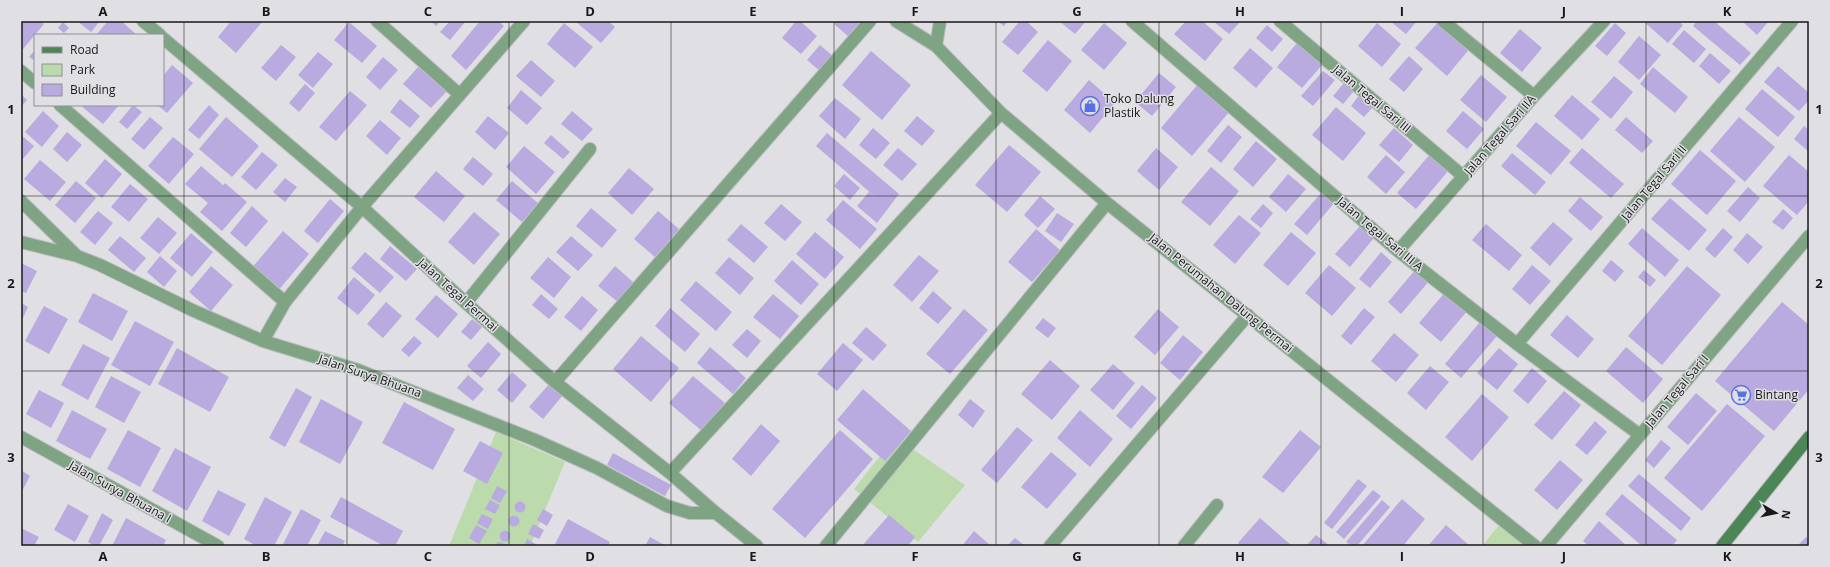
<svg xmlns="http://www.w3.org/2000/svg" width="1830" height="567" font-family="'Open Sans',sans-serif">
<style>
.green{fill:#bcdbad}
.building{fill:#b9aae0}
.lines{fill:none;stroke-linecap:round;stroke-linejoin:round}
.street-casing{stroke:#bcbbbf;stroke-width:14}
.secondary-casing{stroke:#bcbbbf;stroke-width:14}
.street{stroke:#7ea484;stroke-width:12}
.secondary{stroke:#4c8657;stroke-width:12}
.grid{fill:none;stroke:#18181a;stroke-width:1;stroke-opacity:0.55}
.labels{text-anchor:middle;stroke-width:3;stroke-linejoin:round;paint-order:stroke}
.poi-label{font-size:12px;fill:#18181a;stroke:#e0dfe3;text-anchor:start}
.street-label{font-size:12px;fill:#18181a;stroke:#e0dfe3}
.neatline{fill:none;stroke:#18181a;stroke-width:1.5}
.grid-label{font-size:13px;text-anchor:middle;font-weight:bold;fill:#18181a}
</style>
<rect width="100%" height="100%" fill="#e0dfe3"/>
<path class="green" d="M496,432L565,462L530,546H449Z
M895,437L965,485L918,542L854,489Z
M1503,520L1534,546H1482Z"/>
<path class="building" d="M21,21H41L44,24L23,49L21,48Z
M77,21H100L91,32Z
M108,21H121L137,35H96Z
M231,21L262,22L236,53L218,37Z
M431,21H440L436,26Z
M450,21H466L450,40L440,32Z
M480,21H498L504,26L466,70L451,56Z
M575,21H608L615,27L601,43Z
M796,21H800L817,36L801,54L782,38Z
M836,21H859L860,22L848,36L834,24Z
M997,21H1008L1004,26Z
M1020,21H1026L1038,32L1018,55L1002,42Z
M1059,21H1086L1075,34Z
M1186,21H1202L1223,39L1205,61L1174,34Z
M1213,21H1241L1229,34Z
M1390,21H1417L1406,34Z
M1439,21L1471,47L1447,76L1415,48Z
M1643,21H1678L1683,25L1668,43Z
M1697,21H1714L1751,53L1740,65L1693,26Z
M1742,21H1769L1757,35Z
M63,22L69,28L64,33L58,28Z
M349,22L377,46L362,63L334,40Z
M564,23L593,47L575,68L547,44Z
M1104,23L1127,43L1104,70L1081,50Z
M1377,23L1401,44L1382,67L1358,46Z
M1615,23L1626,33L1607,56L1595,46Z
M1267,25L1283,39L1272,52L1256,38Z
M1520,29L1542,48L1522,72L1500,53Z
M1684,30L1706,49L1694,63L1672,44Z
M1639,36L1661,55L1639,80L1618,62Z
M1048,40L1072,61L1047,92L1022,71Z
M1297,43L1322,65L1302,88L1277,67Z
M281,45L296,57L276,81L261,68Z
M820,45L834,57L821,72L807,60Z
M1250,48L1273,68L1256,88L1233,68Z
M35,50V61L29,57Z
M871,51L911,85L882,120L842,85Z
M318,52L333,64L313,88L298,75Z
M1710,53L1731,71L1719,84L1699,66Z
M1409,56L1423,69L1404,92L1389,79Z
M383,57L398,70L380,90L366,77Z
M531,60L555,81L541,97L516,76Z
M172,65L193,83L167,113L157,105H163V76Z
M1778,66L1809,93V100L1799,111L1764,82Z
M418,67L447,91L431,108L403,84Z
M1653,67L1688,97L1675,113L1640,84Z
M1323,71L1335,80L1313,106L1301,96Z
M1159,73L1176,87L1152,116L1135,102Z
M1481,75L1507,97L1486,122L1460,100Z
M1614,76L1633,92L1611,119L1591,102Z
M1089,80L1115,103L1090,133L1064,110Z
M1344,83L1354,91L1343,104L1333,96Z
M305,84L315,93L299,112L289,103Z
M1198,84L1230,111L1192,156L1161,128Z
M1762,89L1795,117L1778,137L1745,109Z
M521,90L542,108L527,125L507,108Z
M350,91L367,105L336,141L319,127Z
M21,94L27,100L21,107Z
M1360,94L1374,106L1364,117L1351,106Z
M1572,95L1600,119L1582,140L1554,116Z
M835,98L861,119L845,139L819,116Z
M400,99L420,116L410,128L390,112Z
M80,105H119L103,124Z
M133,105L142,112L127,129L119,122Z
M209,105L219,115L199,139L188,130Z
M1336,107L1366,133L1343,161L1312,135Z
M43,111L59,126L42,147L25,132Z
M572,111L593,129L582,141L561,124Z
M1463,111L1484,129L1467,149L1446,131Z
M488,116L509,133L495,150L475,132Z
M917,116L935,131L922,146L904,131Z
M150,117L163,128L144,150L131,139Z
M226,117L259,146L232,177L199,149Z
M1626,117L1653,141L1642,153L1615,130Z
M1739,117L1775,147L1745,182L1710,151Z
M380,120L401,138L387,155L366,136Z
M1536,122L1571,151L1551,175L1516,146Z
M1228,125L1242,137L1221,163L1207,151Z
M1804,126L1809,130L1808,151L1794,139Z
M873,128L890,143L876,159L859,145Z
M1394,128L1413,145L1399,162L1379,145Z
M67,132L82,145L67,162L53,149Z
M827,133L899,194L877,223L857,206L869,192L879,200L816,146Z
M21,135L34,146L21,161Z
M551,135L570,152L563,159L544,143Z
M173,137L194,154L169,184L148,166Z
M1256,141L1277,159L1253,187L1233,169Z
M1009,145L1041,172L1007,212L975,185Z
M524,146L555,172L536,194L506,167Z
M898,148L917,164L902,181L883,165Z
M1156,148L1178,167L1159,190L1137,171Z
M1582,148L1624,184L1611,198L1569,163Z
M1700,150L1736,181L1707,215L1671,184Z
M262,152L278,165L256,190L241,177Z
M1431,153L1449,170L1416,209L1397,193Z
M1512,153L1546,182L1535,195L1501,166Z
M1386,155L1405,172L1386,194L1367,177Z
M1789,155L1809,172V201L1797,215L1763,186Z
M473,157L493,174L483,186L463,169Z
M105,159L122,174L102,198L85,183Z
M40,160L66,182L50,201L24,179Z
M201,166L223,185L220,189L225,183L247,202L222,231L200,212L208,203L185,184Z
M1211,167L1239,191L1210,226L1181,202Z
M629,168L654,189L632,215L608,193Z
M436,171L465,196L444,222L414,197Z
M844,174L860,188L850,200L834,186Z
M1288,174L1306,189L1286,212L1269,197Z
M285,178L297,187L285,202L273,192Z
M76,181L96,198L75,223L55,205Z
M512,181L538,203L522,222L496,200Z
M130,184L148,199L129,222L111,207Z
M1748,187L1760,198L1740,222L1727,211Z
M1322,192L1335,202L1307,235L1294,224Z
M1040,196L1055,209L1038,228L1024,215Z
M1580,197L1603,217L1591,231L1568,211Z
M1670,198L1707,230L1689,251L1651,219Z
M330,199L344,211L318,243L304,231Z
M843,200L877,229L860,249L826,220Z
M781,204L802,222L785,241L764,223Z
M1263,204L1273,213L1261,228L1250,219Z
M252,206L268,221L246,247L230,233Z
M591,208L617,230L602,248L576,226Z
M1783,209L1793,218L1783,230L1772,222Z
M98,211L113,223L95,245L80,232Z
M658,211L679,229L655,257L634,239Z
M474,212L500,234L474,265L448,242Z
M1057,213L1074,224L1061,242L1045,231Z
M1239,215L1261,233L1235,264L1213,245Z
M158,217L177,233L159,254L140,238Z
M1553,222L1573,239L1550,266L1530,248Z
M741,224L768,247L754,263L727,240Z
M1486,224L1522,255L1509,271L1472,240Z
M1360,226L1374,238L1350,267L1335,254Z
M1642,228L1679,260L1665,277L1628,244Z
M1723,228L1733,237L1715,258L1705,249Z
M1036,229L1060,250L1032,282L1008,262Z
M283,231L309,254L277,292L251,269Z
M815,232L844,257L825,279L796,254Z
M1291,232L1316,253L1288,286L1263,265Z
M191,233L213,252L192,277L170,258Z
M1747,233L1763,247L1748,264L1733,250Z
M120,236L146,258L134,272L108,250Z
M571,236L593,255L578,271L556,252Z
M390,246L417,269L406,281L380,259Z
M365,252L394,277L380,293L351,268Z
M1381,252L1392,262L1370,288L1359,279Z
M919,255L939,271L912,302L893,285Z
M160,256L177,271L164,287L147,272Z
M548,257L571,277L554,298L530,278Z
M729,257L754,278L740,295L715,273Z
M792,260L819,284L801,305L774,281Z
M1611,260L1624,271L1615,282L1602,271Z
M21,263L37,271L26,293L21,291Z
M1329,265L1356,288L1332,316L1305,293Z
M1532,265L1551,281L1530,305L1512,289Z
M211,266L233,285L211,311L189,292Z
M615,266L634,283L618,302L598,286Z
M1687,266L1721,295L1662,365L1628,336Z
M1416,269L1430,280L1401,314L1388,302Z
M1644,270L1656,280L1650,287L1638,277Z
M354,277L375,295L358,315L337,298Z
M696,281L732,312L716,331L680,300Z
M933,291L952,308L938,324L919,308Z
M1446,291L1468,310L1441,342L1419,323Z
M93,293L128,311L112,341L78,322Z
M541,294L558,309L549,319L532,305Z
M773,294L799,316L780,339L753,317Z
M436,295L458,314L438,338L415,319Z
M582,296L598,310L581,331L564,317Z
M386,302L402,316L383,338L367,324Z
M1782,302L1809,325V389L1774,431L1715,381Z
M21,303L28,307L21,322Z
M44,306L68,319L49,354L25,341Z
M670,308L700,334L685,352L655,326Z
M1364,308L1375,317L1351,345L1341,336Z
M964,309L988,330L950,374L926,354Z
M1158,309L1179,327L1155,355L1134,337Z
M1567,315L1594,339L1578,358L1550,335Z
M1043,318L1056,328L1048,338L1035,328Z
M472,319L482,327L471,340L461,332Z
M135,321L174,342L150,386L111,365Z
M1480,322L1497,336L1461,378L1445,364Z
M866,327L887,345L873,361L852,343Z
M747,329L761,341L747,358L732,345Z
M1394,333L1419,355L1396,382L1371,361Z
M1183,335L1203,352L1180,380L1160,363Z
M414,336L422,343L409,357L401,350Z
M641,336L679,368L651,402L613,369Z
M488,342L501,354L481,378L467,366Z
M843,343L863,360L837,391L817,374Z
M83,344L110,358L88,400L61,385Z
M710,347L746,378L733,394L697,363Z
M1626,347L1663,379L1643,403L1606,371Z
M177,348L229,377L210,412L158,384Z
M1499,348L1518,364L1497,390L1477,373Z
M1050,360L1080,386L1052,420L1021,394Z
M1113,364L1135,383L1113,410L1090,390Z
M1430,366L1449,382L1426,410L1407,393Z
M1532,368L1547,381L1528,404L1513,391Z
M512,372L527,385L512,403L497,390Z
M468,375L484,389L473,401L457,388Z
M111,376L141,392L124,423L95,407Z
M693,376L725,403L702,431L669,403Z
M550,383L563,395L543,419L529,407Z
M1142,385L1157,398L1131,429L1116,416Z
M296,388L312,397L285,447L269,438Z
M863,389L911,431L885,461L837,420Z
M39,390L64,403L51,428L26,414Z
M1564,391L1581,405L1552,440L1534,425Z
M1696,393L1717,411L1688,445L1667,427Z
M1482,394L1509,417L1472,461L1445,437Z
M321,399L363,422L340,464L299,442Z
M970,399L985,411L973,428L958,415Z
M404,402L455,429L433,470L382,443Z
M1727,404L1765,436L1702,511L1664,478Z
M72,410L107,429L90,459L56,441Z
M1080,410L1113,439L1090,467L1057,438Z
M1595,421L1607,432L1587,455L1575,445Z
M761,424L780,441L751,476L732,459Z
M1017,427L1033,440L997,483L981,470Z
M128,430L161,448L140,487L107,469Z
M840,430L873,459L805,538L772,509Z
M1300,430L1321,447L1283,493L1262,477Z
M1661,440L1671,448L1654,468L1645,460Z
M480,441L503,453L487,484L463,471Z
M175,448L211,467L187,511L152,491Z
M1051,452L1077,474L1047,509L1021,487Z
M613,453L671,485L665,496L607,465Z
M1560,460L1583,480L1557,510L1534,490Z
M21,470L30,476L21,493Z
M1639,474L1691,518L1681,531L1628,486Z
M1358,479L1367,486L1332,529L1324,523Z
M497,486L507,491L500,503L491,498Z
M218,490L246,504L229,536L202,521Z
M1373,490L1381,496L1344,539L1336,532Z
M1622,494L1677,540L1672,546H1642L1605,514Z
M265,497L292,512L274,546H257L244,539Z
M341,497L403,531L395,546H384L330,517Z
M1402,499L1425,519L1403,546H1362Z
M490,500L500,505L495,514L485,509Z
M1382,500L1390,507L1357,546H1352L1346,542Z
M514.5 507a5.5 5.5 0 1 1 11 0a5.5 5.5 0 1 1-11 0Z
M68,504L89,516L75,542L54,530Z
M301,509L321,520L307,546H282Z
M543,509L553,515L547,526L537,520Z
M102,513L113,520L99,546H95L88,542Z
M482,514L493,519L488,529L477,523Z
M889,515L915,537L908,546H862Z
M508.5 521a5.5 5.5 0 1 1 11 0a5.5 5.5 0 1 1-11 0Z
M126,518L166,540L163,546H112Z
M1260,518L1291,545L1290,546H1241L1238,543Z
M568,519L610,542L608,546H554Z
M1599,521L1627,546H1589L1583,541Z
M533,524L544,530L539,539L528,534Z
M476,525L487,531L479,544L469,538Z
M1446,525L1470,546H1428Z
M21,528L39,537L34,546H21Z
M499.5 536a5.5 5.5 0 1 1 11 0a5.5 5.5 0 1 1-11 0Z
M325,531L345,541L342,546H317Z
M974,531L991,546H962Z
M1316,535L1330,546H1306Z
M650,537L666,546H645Z
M1806,537L1809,539V546H1797Z
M1015,538L1025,546H1007Z
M527,539L539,546H524Z
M498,542L503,543L505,546H494Z"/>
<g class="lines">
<g class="street-casing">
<path id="street" d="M143,21L160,35
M377,21L459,94
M896,21L936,46L1001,113L1107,203L1535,546
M1132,21L1398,251L1517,344L1640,435
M1280,21L1463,176
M1443,21L1534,96
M163,38L362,207L466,303L555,382L670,473L716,513L757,546
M936,46L940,21
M21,71L35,83
M60,105L285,302
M21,201L76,255
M21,242L77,256L100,265L192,310L263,341L358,370L535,440L597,468L667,506L690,513H716
M1398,251L1534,96L1604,21
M466,303L590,149
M263,341L285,302L362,207L524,21
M1517,344L1792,21
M555,382L870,21
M21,437L218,546
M670,473L1001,113
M826,546L1107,203
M1050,546L1248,315
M1184,546L1217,505
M1546,546L1809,236"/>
</g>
<g class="secondary-casing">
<path id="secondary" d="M1722,546L1809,437"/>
</g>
<use href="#street" class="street"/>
<use href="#secondary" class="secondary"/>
</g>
<path class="grid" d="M184,21V546M347,21V546M509,21V546M671,21V546M834,21V546M996,21V546M1159,21V546M1321,21V546M1483,21V546M1646,21V546M21,196H1809M21,371H1809"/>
<defs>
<g id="shop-ring" transform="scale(1)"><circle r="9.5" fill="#e0dfe3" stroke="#5771e7" stroke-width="1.5"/><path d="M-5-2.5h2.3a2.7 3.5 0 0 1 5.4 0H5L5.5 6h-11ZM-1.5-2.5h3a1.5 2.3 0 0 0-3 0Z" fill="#5771e7"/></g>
<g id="supermarket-ring" transform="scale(1)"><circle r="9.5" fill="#e0dfe3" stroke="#5771e7" stroke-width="1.5"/><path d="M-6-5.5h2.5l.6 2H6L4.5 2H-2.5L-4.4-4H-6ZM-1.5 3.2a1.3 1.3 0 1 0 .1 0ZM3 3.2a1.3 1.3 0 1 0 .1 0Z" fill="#5771e7"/></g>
</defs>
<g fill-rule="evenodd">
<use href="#shop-ring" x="1090" y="106"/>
<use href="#supermarket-ring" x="1741" y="395"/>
</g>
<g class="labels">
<g class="poi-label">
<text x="1104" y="103">Toko Dalung<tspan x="1104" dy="14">Plastik</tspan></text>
<text x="1755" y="399">Bintang</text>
</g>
<g class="street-label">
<text transform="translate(1372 99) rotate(40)" y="4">Jalan Tegal Sari III</text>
<text transform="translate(1500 135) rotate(-49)" y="4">Jalan Tegal Sari IIA</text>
<text transform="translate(1654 183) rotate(-50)" y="4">Jalan Tegal Sari II</text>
<text transform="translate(1380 234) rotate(40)" y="4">Jalan Tegal Sari III A</text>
<text transform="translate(1221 293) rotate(39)" y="4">Jalan Perumahan Dalung Permai</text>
<text transform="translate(458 295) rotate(42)" y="4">Jalan Tegal Permai</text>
<text transform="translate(370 376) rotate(19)" y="4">Jalan Surya Bhuana</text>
<text transform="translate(1677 391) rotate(-50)" y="4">Jalan Tegal Sari I</text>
<text transform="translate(120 492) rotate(29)" y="4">Jalan Surya Bhuana I</text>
</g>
</g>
<rect width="1830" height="567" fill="none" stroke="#e0dfe3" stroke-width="44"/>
<rect x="34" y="34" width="130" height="72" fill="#e0dfe3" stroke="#908f93"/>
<rect x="42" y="47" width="20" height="6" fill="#4c8657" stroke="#908f93"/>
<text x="70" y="54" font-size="12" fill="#18181a">Road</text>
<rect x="42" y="64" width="20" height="12" fill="#bcdbad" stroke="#908f93"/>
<text x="70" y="74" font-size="12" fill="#18181a">Park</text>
<rect x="42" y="84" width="20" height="12" fill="#b9aae0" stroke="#908f93"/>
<text x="70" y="94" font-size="12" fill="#18181a">Building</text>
<g transform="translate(1776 513) rotate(99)" stroke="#e0dfe3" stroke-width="3" paint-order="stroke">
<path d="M0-3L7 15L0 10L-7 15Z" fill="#18181a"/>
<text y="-6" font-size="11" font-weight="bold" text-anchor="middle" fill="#18181a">N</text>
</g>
<rect x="22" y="22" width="1786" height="523" class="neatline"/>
<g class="grid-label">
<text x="103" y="16">A</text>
<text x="266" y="16">B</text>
<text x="428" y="16">C</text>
<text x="590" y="16">D</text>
<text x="753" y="16">E</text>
<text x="915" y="16">F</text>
<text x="1077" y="16">G</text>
<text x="1240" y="16">H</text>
<text x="1402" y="16">I</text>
<text x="1564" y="16">J</text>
<text x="1727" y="16">K</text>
<text x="11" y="114">1</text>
<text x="1819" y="114">1</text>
<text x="11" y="288">2</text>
<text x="1819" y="288">2</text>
<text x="11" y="462">3</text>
<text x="1819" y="462">3</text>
<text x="103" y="561">A</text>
<text x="266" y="561">B</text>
<text x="428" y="561">C</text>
<text x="590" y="561">D</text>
<text x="753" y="561">E</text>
<text x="915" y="561">F</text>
<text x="1077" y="561">G</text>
<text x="1240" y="561">H</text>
<text x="1402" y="561">I</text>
<text x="1564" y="561">J</text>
<text x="1727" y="561">K</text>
</g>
</svg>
